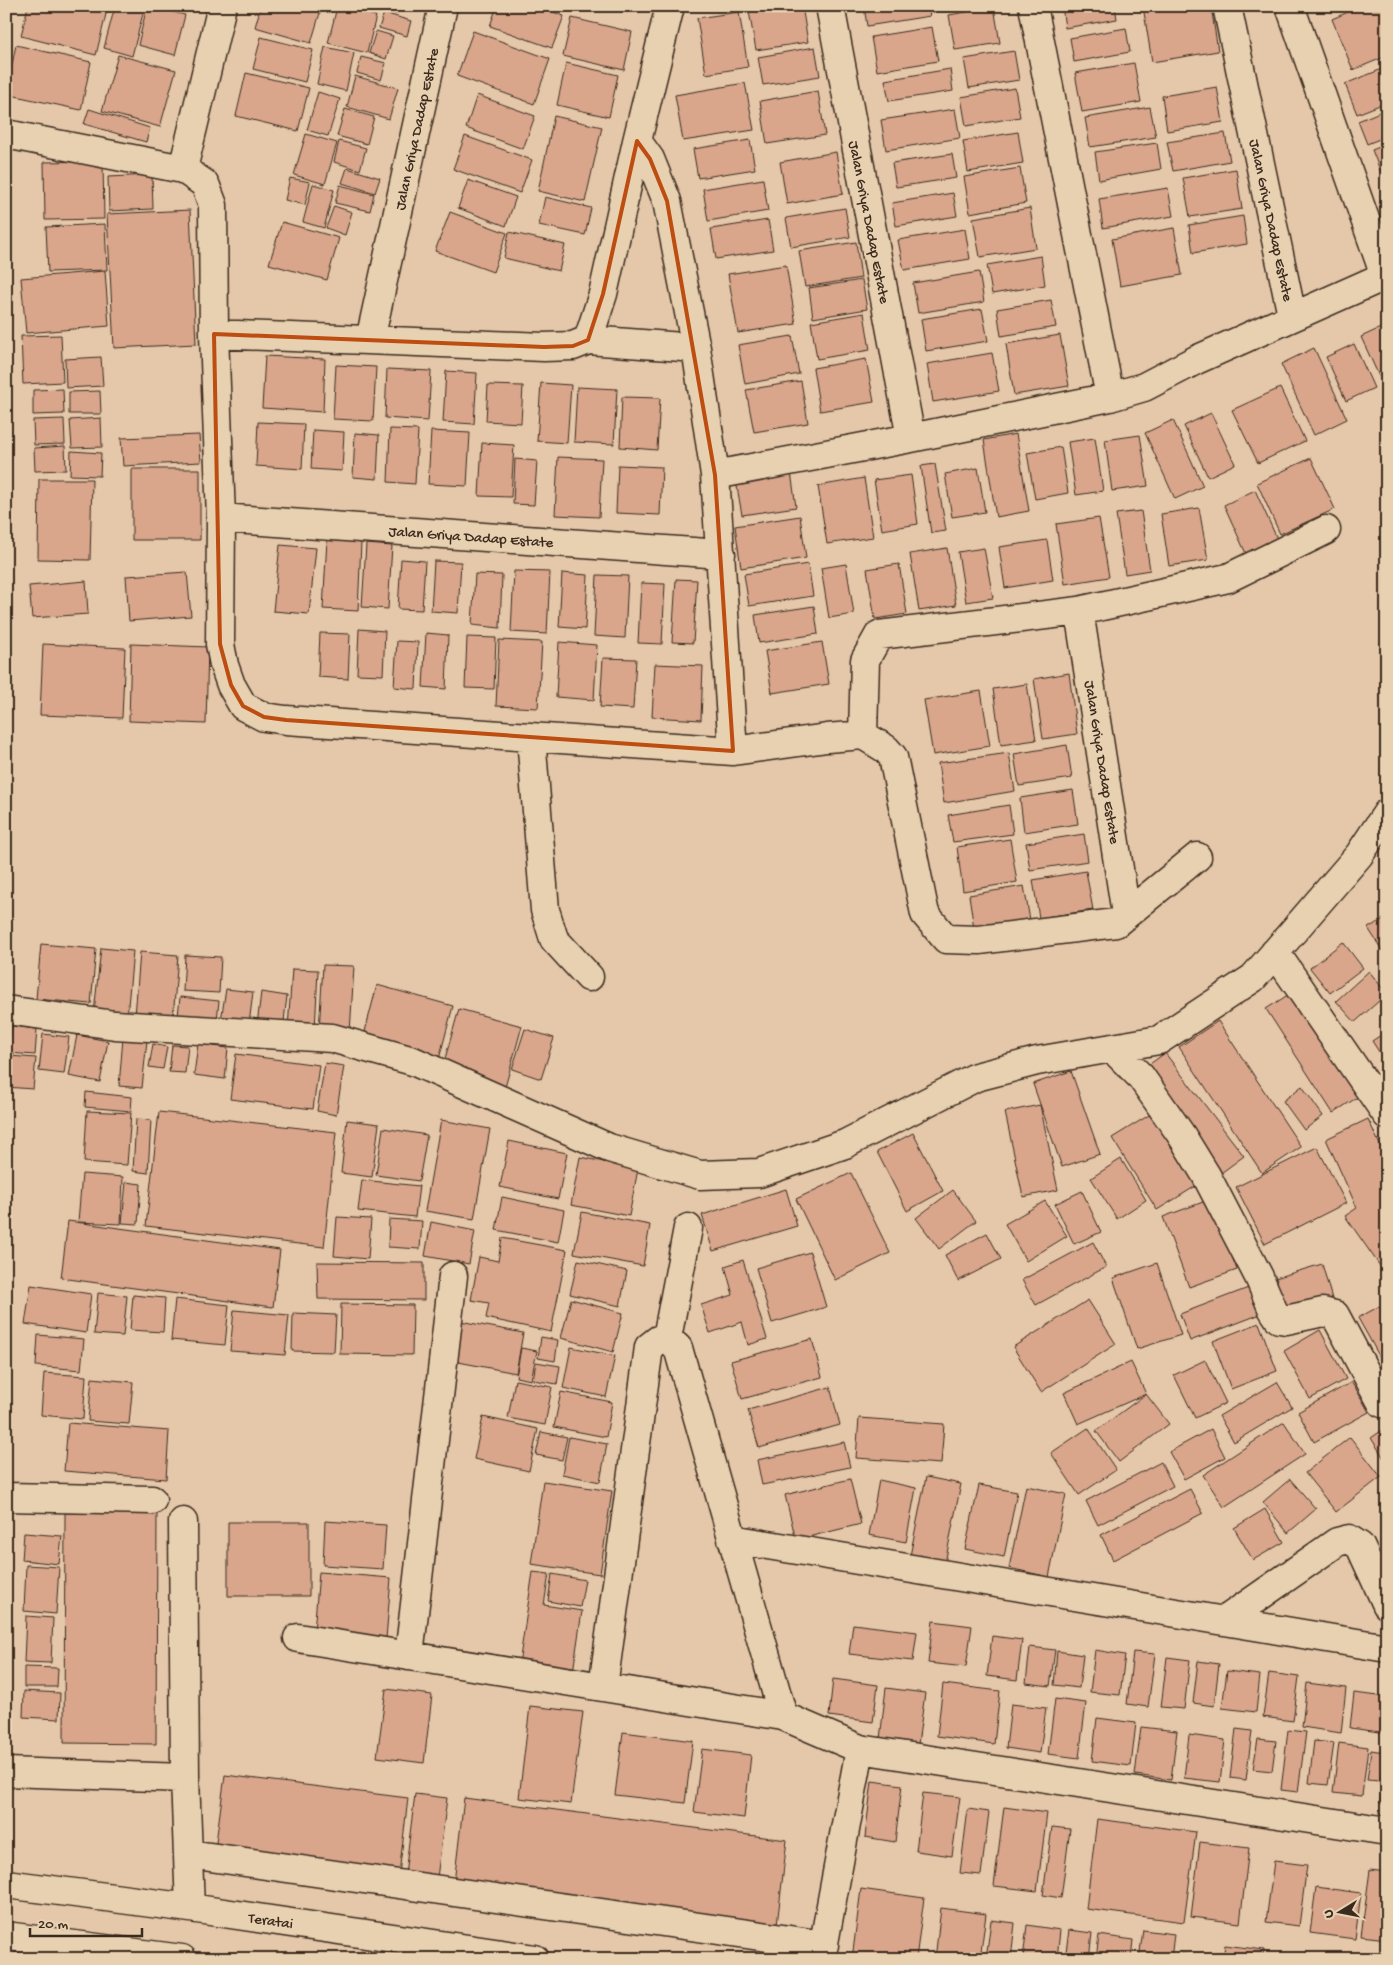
<svg xmlns="http://www.w3.org/2000/svg" width="1393" height="1965" font-family="'Gochi Hand',sans-serif">
<style>
.building{fill:#d9a68c;stroke:#3b2a1e}
.lines{fill:none;stroke-linecap:round;stroke-linejoin:round}
.minor-casing{stroke:#3b2a1e;stroke-width:31}
.minor{stroke:#e8d1b1;stroke-width:28}
.marked{fill:none;stroke:#bd4d10;stroke-width:4;stroke-linejoin:round}
.labels{text-anchor:middle;stroke-width:4;stroke-linejoin:round;paint-order:stroke}
.street-label{font-size:15px;fill:#3b2a1e;stroke:#e8d1b1}
</style>
<rect width="100%" height="100%" fill="#e5c8aa"/>
<filter id="ink" filterUnits="userSpaceOnUse"><feTurbulence type="fractalNoise" baseFrequency=".02" numOctaves="2"/><feDisplacementMap in="SourceGraphic" scale="10" xChannelSelector="R" yChannelSelector="G"/><feConvolveMatrix kernelMatrix="1 2 1 2 8 2 1 2 1" color-interpolation-filters="sRGB"/></filter>
<g filter="url(#ink)">
<path class="building" d="M28,6H108L96,55L21,36Z
M115,6H145L132,56L104,48Z
M147,6L185,15L175,55L138,45Z
M261,6H322L311,43L255,27Z
M366,6H399L396,14Z
M497,6H537L564,16L552,48L490,26Z
M605,6H627L626,11Z
M748,6H802L808,42L756,50Z
M864,6H928L930,16L867,26Z
M935,6H954L936,9Z
M1062,6H1115L1117,19L1065,28Z
M1143,6H1211L1218,51L1152,62Z
M1362,6H1387V56L1353,70L1332,19Z
M337,7L376,16L367,53L328,43Z
M994,7L1000,43L955,50L949,15Z
M739,12L748,67L706,74L697,18Z
M384,13L411,21L407,36L379,28Z
M572,18L632,32L624,70L563,56Z
M932,27L938,61L877,71L871,37Z
M1126,28L1130,52L1074,62L1070,38Z
M376,31L393,36L386,59L369,53Z
M473,31L550,59L534,104L457,76Z
M261,37L313,50L305,82L253,69Z
M16,45L91,62L81,110L6,94Z
M325,47L354,53L346,91L317,84Z
M815,47L820,76L763,85L758,57Z
M1014,51L1019,80L969,88L964,59Z
M118,55L176,70L160,127L102,111Z
M361,57L386,63L381,80L357,73Z
M566,63L618,75L609,117L557,105Z
M1134,63L1141,102L1082,112L1075,73Z
M1387,67V102L1357,114L1345,84Z
M950,69L953,91L889,101L885,80Z
M246,73L309,88L298,131L236,116Z
M355,76L398,88L389,119L347,107Z
M745,83L754,130L683,141L675,95Z
M1217,87L1223,122L1167,131L1162,96Z
M1015,88L1020,117L966,126L961,97Z
M818,91L825,135L767,144L760,101Z
M318,92L340,99L328,136L307,130Z
M477,95L535,116L523,149L466,128Z
M1150,107L1156,137L1090,147L1085,118Z
M89,109L150,128L146,142L84,124Z
M345,109L374,117L367,144L337,136Z
M955,109L960,138L886,150L881,120Z
M1387,109V136L1367,144L1358,121Z
M554,116L602,127L585,202L538,191Z
M1018,132L1023,163L968,172L963,141Z
M1225,133L1230,161L1173,171L1167,142Z
M306,134L337,143L325,184L294,175Z
M465,136L532,160L520,193L453,169Z
M750,140L755,169L698,178L693,149Z
M339,141L366,148L360,170L334,162Z
M1157,143L1161,169L1099,180L1095,152Z
M1387,144V188L1372,150Z
M836,152L843,194L787,204L780,162Z
M952,154L956,178L896,187L892,163Z
M103,161L104,219L45,220L44,162Z
M347,168L380,178L375,193L342,183Z
M1020,168L1026,203L970,213L964,177Z
M1236,169L1242,209L1190,217L1183,178Z
M152,175L153,209L109,211L108,177Z
M290,178L310,182L305,205L285,200Z
M763,179L768,211L708,221L703,189Z
M468,180L516,197L506,226L458,208Z
M313,184L334,190L324,228L303,222Z
M340,185L374,194L370,211L335,203Z
M1168,188L1173,216L1103,228L1099,199Z
M953,193L957,216L896,226L892,203Z
M545,197L591,208L585,235L539,225Z
M334,206L352,212L345,235L326,228Z
M845,208L850,237L791,247L786,218Z
M1030,208L1036,248L980,257L973,218Z
M190,210L196,344L114,348L107,214Z
M450,212L507,233L493,272L435,251Z
M1243,216L1247,244L1193,253L1189,225Z
M768,220L773,250L716,259L711,229Z
M282,222L339,238L327,280L269,264Z
M105,224L107,270L48,272L46,227Z
M1174,228L1182,275L1120,286L1112,239Z
M965,229L970,259L904,270L898,240Z
M509,232L565,245L559,271L504,258Z
M856,242L861,278L805,287L799,251Z
M1041,256L1045,285L992,294L987,265Z
M786,265L796,324L738,333L728,274Z
M105,271L109,326L26,333L21,278Z
M979,272L984,302L918,313L913,283Z
M862,280L867,309L813,318L809,288Z
M1051,300L1056,327L1001,336L997,309Z
M982,309L988,341L926,351L921,319Z
M864,313L870,350L817,359L811,322Z
M1387,325V383L1383,385L1361,337Z
M61,335L63,382L23,384L21,336Z
M1060,335L1069,386L1014,395L1006,344Z
M792,336L799,374L745,384L738,345Z
M1354,344L1374,388L1346,401L1326,357Z
M1314,348L1347,419L1314,435L1281,364Z
M992,353L999,391L933,402L927,364Z
M265,356L325,359L323,412L262,408Z
M101,357L103,386L66,388L65,359Z
M866,359L874,402L820,411L813,368Z
M336,365L376,367L373,421L333,419Z
M387,369L431,371L428,421L385,418Z
M446,371L477,373L474,424L443,422Z
M801,381L808,423L754,432L746,390Z
M541,383L571,385L567,443L537,441Z
M488,385L523,386L521,423L486,421Z
M577,387L617,389L614,444L574,442Z
M1280,388L1305,441L1258,463L1232,410Z
M63,389L64,414L33,415V390Z
M100,391L101,414H69V392Z
M622,397L660,398L657,450L620,447Z
M1211,413L1235,464L1208,477L1184,426Z
M101,418L102,447L72,448L70,420Z
M64,419L65,444L34,445L33,420Z
M1173,420L1203,486L1175,499L1145,433Z
M258,422L304,424L302,469L256,466Z
M390,429L418,430L415,484L388,482Z
M313,430L344,432L342,471L311,469Z
M431,431L470,433L467,486L428,484Z
M355,433L379,435L377,479L353,477Z
M1016,434L1029,511L996,517L984,440Z
M199,435L201,462L123,466L121,438Z
M1140,435L1148,486L1112,491L1105,440Z
M1095,438L1103,491L1076,495L1068,442Z
M482,443L514,445L511,497L479,496Z
M65,446L66,470L35,471L34,448Z
M1061,447L1068,493L1035,499L1027,453Z
M71,451L101,453L100,476L70,475Z
M558,457L602,459L599,517L555,515Z
M1311,458L1335,509L1280,534L1257,483Z
M515,459L537,461L534,505L513,504Z
M935,464L946,531L931,533L921,466Z
M618,465L662,467L660,515L616,513Z
M978,468L985,512L952,517L945,474Z
M132,469H200V540H132Z
M791,472L796,507L742,515L736,481Z
M911,475L918,524L882,530L874,480Z
M864,478L873,537L827,544L818,486Z
M39,479H92L90,560L38,559Z
M1255,490L1279,543L1248,558L1224,505Z
M1199,508L1208,560L1169,566L1161,514Z
M1141,511L1150,570L1125,574L1116,514Z
M800,516L806,558L741,568L735,526Z
M1099,518L1109,577L1065,584L1056,524Z
M327,540L361,542L358,611L323,609Z
M1047,540L1053,580L1005,588L999,547Z
M366,544L392,546L388,609L362,607Z
M280,545L316,548L309,614L273,611Z
M947,548L956,605L919,611L910,554Z
M984,548L993,598L966,602L958,552Z
M401,559L425,561L422,610L398,609Z
M434,561L461,562L458,613L431,611Z
M808,564L813,596L749,606L744,574Z
M846,564L854,614L829,618L821,568Z
M899,564L907,614L875,619L867,569Z
M514,571L550,572L547,634L511,632Z
M187,572L191,616L129,621L126,576Z
M562,573L588,575L585,629L559,627Z
M475,574L502,575L500,628L472,625Z
M597,575L628,576L625,638L594,636Z
M676,579L697,580L693,643L672,642Z
M86,581L88,614L32,618L29,586Z
M641,583L665,584L662,644L638,643Z
M814,606L818,634L759,643L755,615Z
M359,629L385,631L383,675L357,674Z
M320,633L350,634L348,679L318,677Z
M426,633L448,635L446,689L423,687Z
M467,637L496,638L494,689L465,688Z
M499,640L542,642L538,708L496,706Z
M397,641L418,642L416,689L394,687Z
M559,642L597,645L594,700L556,697Z
M822,642L829,684L772,693L765,651Z
M43,644L125,648L122,718L40,715Z
M131,644L208,647L206,724L129,721Z
M603,658L636,659L633,709L600,707Z
M655,664L703,666L701,720L652,717Z
M1069,673L1077,734L1043,739L1034,679Z
M1027,684L1036,740L1001,745L993,689Z
M981,691L990,746L933,755L924,700Z
M1067,745L1072,778L1019,786L1014,754Z
M1009,753L1015,791L944,803L938,763Z
M1073,790L1078,824L1024,832L1020,798Z
M1009,805L1013,834L953,842L948,815Z
M1084,834L1088,861L1030,870L1026,843Z
M1010,839L1017,882L963,891L957,847Z
M1086,871L1093,910L1039,918L1033,880Z
M1024,886L1030,920L974,929L969,895Z
M1387,917V958L1368,928Z
M1343,942L1363,968L1330,993L1310,968Z
M41,944L96,949L91,1004L36,999Z
M101,948L133,951L127,1017L94,1013Z
M140,952L178,955L173,1019L135,1016Z
M185,955L221,957L219,993L183,991Z
M323,965L354,966L350,1033L319,1031Z
M292,969L318,970L315,1030L288,1029Z
M1369,971L1387,994L1355,1022L1336,1001Z
M377,985L453,1006L438,1063L362,1043Z
M226,989L253,992L249,1024L221,1020Z
M1294,991L1361,1095L1333,1113L1266,1009Z
M261,992L287,996L283,1029L257,1025Z
M180,997L219,1001L216,1030L177,1026Z
M459,1009L522,1026L504,1091L441,1073Z
M1218,1021L1301,1147L1262,1173L1179,1047Z
M12,1026L37,1029L35,1055L9,1053Z
M525,1029L554,1038L541,1079L512,1069Z
M1387,1031V1064L1372,1041Z
M43,1034L69,1037L64,1074L39,1071Z
M77,1035L108,1041L100,1082L69,1076Z
M123,1038L147,1040L142,1088L119,1086Z
M153,1044L167,1047L163,1069L149,1067Z
M198,1044L228,1048L225,1079L194,1075Z
M172,1045L188,1046L185,1073L169,1072Z
M1165,1053L1244,1156L1221,1173L1143,1069Z
M236,1054L319,1065L313,1109L230,1099Z
M9,1056L36,1058L33,1089L6,1087Z
M325,1063L344,1066L336,1115L317,1111Z
M1071,1071L1100,1154L1062,1167L1033,1084Z
M1302,1086L1323,1116L1304,1130L1283,1101Z
M86,1092L132,1097L131,1111L85,1107Z
M1040,1105L1058,1190L1023,1197L1005,1112Z
M87,1111L131,1113L127,1165L84,1162Z
M159,1112L336,1132L324,1247L146,1226Z
M1151,1114L1196,1186L1157,1210L1112,1138Z
M136,1119L151,1120L148,1173L133,1171Z
M1368,1119L1387,1160V1276L1345,1216L1357,1208L1326,1139Z
M347,1120L379,1124L372,1177L341,1173Z
M441,1120L490,1129L474,1219L425,1211Z
M383,1128L427,1135L419,1181L376,1175Z
M913,1133L943,1191L907,1211L877,1152Z
M509,1141L567,1153L558,1199L500,1187Z
M1317,1147L1346,1203L1265,1244L1236,1187Z
M580,1157L638,1169L629,1216L571,1205Z
M1121,1159L1146,1200L1117,1219L1091,1178Z
M851,1173L890,1253L835,1280L796,1199Z
M82,1174L123,1177L121,1224L78,1222Z
M362,1180L419,1186L415,1217L358,1211Z
M126,1182L141,1184L138,1224L122,1223Z
M786,1189L797,1226L713,1251L702,1215Z
M953,1190L976,1221L939,1249L916,1218Z
M1082,1191L1101,1232L1074,1244L1055,1204Z
M502,1197L564,1210L558,1242L496,1230Z
M1211,1199L1237,1270L1189,1287L1163,1217Z
M1045,1201L1067,1236L1026,1261L1005,1224Z
M582,1212L650,1225L643,1266L574,1253Z
M337,1217L371,1219L368,1259L334,1256Z
M389,1219L422,1221L420,1249L388,1247Z
M68,1221L280,1250L273,1307L61,1278Z
M431,1222L475,1231L469,1264L425,1256Z
M987,1233L1001,1259L958,1281L945,1255Z
M502,1238L567,1250L551,1332L486,1318L489,1303L471,1300L479,1257L498,1261Z
M1093,1242L1106,1267L1036,1305L1022,1280Z
M810,1252L826,1307L772,1323L756,1268Z
M578,1260L627,1271L620,1306L570,1294Z
M743,1260L767,1339L748,1345L742,1322L710,1333L701,1305L733,1295L725,1266Z
M317,1262L424,1263V1300L318,1299Z
M1157,1263L1181,1335L1137,1349L1113,1278Z
M1322,1264L1332,1299L1283,1314L1272,1279Z
M31,1285L91,1294L86,1333L25,1324Z
M1251,1287L1261,1314L1190,1341L1180,1314Z
M98,1293L127,1296L123,1336L94,1334Z
M133,1295L165,1298L163,1332L130,1330Z
M175,1299L229,1305L225,1345L171,1340Z
M571,1299L623,1313L613,1352L561,1338Z
M1088,1300L1116,1344L1041,1392L1013,1347Z
M1387,1302V1370L1358,1318Z
M341,1304L413,1305L412,1355L340,1354Z
M234,1310L289,1315L285,1355L230,1351Z
M293,1313L336,1315L334,1352L292,1351Z
M460,1321L523,1333L516,1373L453,1361Z
M1259,1323L1277,1371L1231,1389L1213,1341Z
M1320,1330L1346,1379L1310,1399L1284,1351Z
M38,1335L84,1339L81,1370L36,1366Z
M541,1337L558,1340L555,1361L538,1358Z
M812,1339L822,1377L742,1399L731,1361Z
M571,1347L615,1356L606,1397L563,1388Z
M521,1348L537,1351L531,1380L516,1377Z
M1205,1360L1226,1403L1195,1418L1174,1375Z
M536,1362L560,1366L557,1384L533,1380Z
M1131,1362L1146,1394L1078,1424L1064,1393Z
M44,1373L86,1376L83,1419L41,1415Z
M92,1378L133,1382L129,1424L88,1421Z
M515,1380L552,1387L545,1425L508,1418Z
M1277,1382L1292,1407L1234,1442L1219,1416Z
M1352,1382L1369,1412L1314,1442L1298,1412Z
M830,1387L840,1425L759,1448L748,1410Z
M561,1392L612,1402L606,1437L554,1427Z
M1146,1394L1169,1424L1119,1462L1096,1431Z
M483,1417L538,1429L529,1471L474,1459Z
M859,1418L944,1424L941,1464L856,1458Z
M1284,1422L1305,1454L1224,1507L1203,1475Z
M68,1423L169,1431L166,1479L64,1471Z
M1387,1427V1463L1371,1438Z
M1088,1428L1116,1470L1079,1495L1051,1453Z
M1211,1429L1225,1457L1184,1479L1169,1452Z
M541,1432L567,1437L562,1460L536,1455Z
M569,1437L607,1444L600,1482L562,1474Z
M1350,1437L1381,1477L1336,1512L1305,1473Z
M844,1442L850,1467L762,1485L757,1460Z
M1161,1462L1173,1486L1098,1525L1086,1501Z
M926,1477L961,1484L945,1563L910,1556Z
M850,1479L861,1524L796,1540L785,1495Z
M1290,1479L1316,1509L1288,1533L1263,1502Z
M879,1480L916,1488L906,1542L869,1535Z
M543,1481L612,1491L600,1574L531,1564Z
M979,1485L1017,1492L1004,1557L965,1549Z
M1026,1486L1066,1494L1049,1577L1009,1568Z
M1190,1489L1203,1513L1113,1560L1101,1535Z
M1265,1509L1284,1542L1253,1560L1234,1528Z
M65,1513H157L156,1744L64,1743Z
M325,1521L386,1525L383,1569L323,1565Z
M228,1522H309V1596H228Z
M24,1533L62,1536L59,1564L22,1560Z
M26,1565L59,1567L56,1614L24,1611Z
M319,1572L391,1578L386,1639L314,1632Z
M533,1572L549,1574L544,1605L582,1611L573,1672L519,1664Z
M552,1574L585,1580L580,1607L548,1601Z
M26,1616L53,1618L51,1663L24,1662Z
M933,1621L972,1626L966,1667L928,1663Z
M853,1624L917,1632L913,1661L849,1654Z
M992,1636L1022,1640L1017,1680L987,1676Z
M1030,1647L1055,1650L1050,1686L1026,1683Z
M1095,1650L1125,1655L1120,1695L1090,1692Z
M1057,1651L1083,1655L1079,1688L1054,1685Z
M1133,1652L1155,1654L1148,1707L1127,1704Z
M1167,1657L1190,1660L1184,1709L1161,1707Z
M1198,1661L1219,1664L1214,1706L1193,1703Z
M24,1667L58,1668L57,1687H24Z
M1227,1671L1260,1675L1256,1712L1222,1708Z
M1269,1673L1299,1677L1293,1721L1263,1717Z
M833,1679L878,1685L873,1722L829,1716Z
M1307,1683L1346,1688L1341,1733L1302,1727Z
M943,1684L1000,1691L994,1744L937,1736Z
M886,1688L925,1693L918,1744L880,1739Z
M386,1689L432,1695L424,1763L377,1757Z
M24,1691L60,1693L59,1719L23,1717Z
M1354,1693L1387,1697V1733L1350,1728Z
M1055,1699L1086,1703L1079,1758L1048,1754Z
M1011,1704L1046,1708L1040,1753L1006,1748Z
M530,1706L583,1712L571,1804L519,1798Z
M1097,1718L1136,1723L1131,1766L1092,1761Z
M1141,1727L1177,1731L1171,1780L1135,1775Z
M1236,1729L1252,1731L1246,1780L1230,1778Z
M1288,1730L1306,1732L1298,1792L1281,1790Z
M623,1732L693,1741L685,1803L615,1795Z
M1189,1735L1225,1740L1220,1782L1184,1778Z
M1258,1739L1276,1741L1272,1771L1253,1769Z
M1314,1741L1334,1743L1328,1785L1309,1783Z
M1339,1743L1368,1747L1362,1796L1333,1793Z
M1387,1748V1804L1380,1803Z
M702,1749L751,1755L744,1818L694,1812Z
M1371,1750L1384,1752L1380,1781L1367,1780Z
M225,1775L408,1798L399,1874L215,1850Z
M872,1781L902,1785L895,1842L865,1837Z
M923,1793L960,1797L952,1856L916,1851Z
M415,1794L447,1798L437,1878L405,1874Z
M464,1798L787,1840L777,1925L454,1883Z
M1004,1807L1047,1813L1037,1891L994,1886Z
M968,1809L989,1812L981,1875L960,1873Z
M1097,1819L1196,1832L1184,1922L1086,1909Z
M1052,1827L1070,1829L1061,1898L1043,1895Z
M1200,1842L1249,1848L1240,1923L1191,1917Z
M1274,1861L1307,1865L1299,1926L1266,1922Z
M1370,1870L1387,1872V1939L1361,1936Z
M1316,1887L1361,1893L1355,1939L1310,1933Z
M861,1889L924,1898L916,1959H852Z
M941,1908L986,1914L980,1959H935Z
M991,1920L1015,1923L1011,1959H986Z
M1027,1925L1060,1930L1057,1959H1023Z
M1069,1930L1092,1933L1089,1959H1065Z
M1143,1930L1174,1934L1171,1959H1139Z
M1099,1935L1133,1940L1131,1959H1096Z
M1225,1945L1264,1950L1263,1959H1223Z
M1182,1954L1211,1958V1959H1182Z"/>
<g class="lines">
<g class="minor-casing">
<path id="minor" d="M830,6L911,438
M1033,6L1110,397
M1227,6L1292,316
M1290,6L1385,276
M6,134L183,169L205,184L213,205L214,334L221,518L220,644L224,665L231,685L243,706L264,717L286,720L733,751L827,738L863,735L865,660L879,635L1079,611L1228,578L1326,530
M637,141L650,159L667,201L696,348L715,475L733,751
M183,169L222,6
M214,334L544,347L573,346L588,340L603,294L637,141L670,6
M370,340L443,6
M588,340L696,348
M715,475L911,438L1110,397L1144,387L1196,360L1387,275
M221,518L721,554
M1079,611L1126,914
M863,735L886,749L893,757L925,914L946,939L979,940L1116,923L1197,857
M531,737L545,910L554,939L589,977
M1275,952L1387,1115
M6,1010L115,1025L332,1038L413,1061L609,1148L700,1175L759,1173L845,1144L976,1077L1037,1061L1159,1040L1253,978L1359,855L1387,813
M1112,1048L1141,1077L1182,1136L1206,1175L1259,1277L1273,1310L1279,1319L1286,1320L1323,1312L1335,1315L1382,1403
M667,1338L678,1348L783,1716
M667,1338L688,1228
M6,1497L152,1500
M183,1522L185,1778L190,1908
M732,1539L1387,1648
M1224,1621L1337,1542L1349,1539L1360,1546L1387,1605
M298,1638L783,1716L860,1749L1387,1831
M409,1656L453,1276
M603,1687L649,1347L658,1340L667,1338
M6,1772L185,1778
M189,1854L824,1945
M6,1884L190,1908L535,1959
M6,1936L182,1959
M821,1959L860,1749"/>
</g>
<use href="#minor" class="minor"/>
</g>
</g>
<path class="marked" d="M637,141L650,159L667,201L715,475L733,751L286,720L264,717L243,706L231,685L220,644L214,334L544,347L573,346L588,340L603,294Z"/>
<g class="labels">
<g class="street-label">
<text transform="translate(416 129) rotate(-78)" y="5">Jalan Griya Dadap Estate</text>
<text transform="translate(1272 220) rotate(78)" y="5">Jalan Griya Dadap Estate</text>
<text transform="translate(870 222) rotate(79)" y="5">Jalan Griya Dadap Estate</text>
<text transform="translate(471 536) rotate(4)" y="5">Jalan Griya Dadap Estate</text>
<text transform="translate(1103 762) rotate(81)" y="5">Jalan Griya Dadap Estate</text>
<text transform="translate(271 1920) rotate(8)" y="5">Teratai</text>
</g>
</g>
<rect width="1393" height="1965" fill="none" stroke="#e8d1b1" stroke-width="25"/>
<rect x="12" y="12" width="1368" height="1940" fill="none" stroke="#3b2a1e" stroke-width="2" filter="url(#ink)"/>
<g transform="translate(1340 1912) rotate(260)" stroke="#e8d1b1" stroke-width="4" paint-order="stroke">
<path d="M0-4L9 19L0 12L-9 19Z" fill="#3b2a1e"/>
<text y="-8" font-size="14" font-weight="bold" text-anchor="middle" fill="#3b2a1e">U</text>
</g>
<path d="M30 1928v8h112v-8" fill="none" stroke="#3b2a1e" stroke-width="2.5"/>
<text x="38" y="1928" font-size="15" fill="#3b2a1e" stroke="#e8d1b1" stroke-width="4" paint-order="stroke">20 m</text>
</svg>
